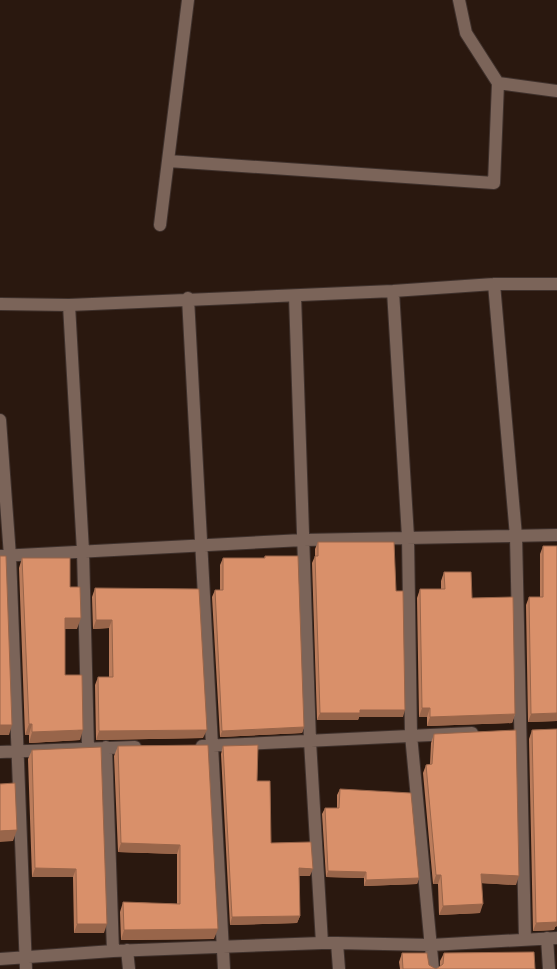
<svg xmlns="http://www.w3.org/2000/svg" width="557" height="969" font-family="Ubuntu,sans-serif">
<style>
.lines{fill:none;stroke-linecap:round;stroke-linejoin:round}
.minor-casing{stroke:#3f312c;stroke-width:14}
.minor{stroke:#7b6459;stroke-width:12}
.wall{fill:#bb7c5b}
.shaded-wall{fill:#98654a}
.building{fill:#d9906a;stroke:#98654a}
</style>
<rect width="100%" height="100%" fill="#2a180f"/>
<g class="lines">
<g class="minor-casing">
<path id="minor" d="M498,83L557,91
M168,161L494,183L498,83L466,33L459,0
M160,225L188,0
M494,284L516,536L525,939
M393,291L408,537L411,735L433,969
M295,296L310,741L322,943H337L339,969
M188,298L224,969
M0,304L69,305L393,291L494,284H557
M69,305L83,551L88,748
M0,420L10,556L26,969
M0,556L303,540L557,535
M202,746L472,733
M106,747L113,951
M0,752L135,747
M547,938L549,969
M337,943L431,945L557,938
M127,950L129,969
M0,959L113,951L322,943"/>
</g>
<use href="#minor" class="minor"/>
</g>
<path class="wall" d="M318,542L396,591L403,717H359L358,720H317L312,563L315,556V549Z
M543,546L557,721L528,722L526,605L529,597H540V554Z
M265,556L304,727L302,733L220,737L212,597L215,590H220V565L223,558H264Z
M22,558L70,587L77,629H65V675L80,740L29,743V735H25L19,568Z
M444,572L472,598L515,714L512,723L427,726V717H419L417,598L420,589H441V581Z
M95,588L203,738L96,740L95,685L98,677H109V628L93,629L92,597Z
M557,729V926L555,927L554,930L533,931L529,739L532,730Z
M434,734L516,885L482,883L480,913L439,915L438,884H433L423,773L426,765L430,764L431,743Z
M208,745L214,939L121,940L120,912L123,902L177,904V854L118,852L114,756L118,746Z
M223,746L257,781L271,843L310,876H299L300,916L297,923L230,925L221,754Z
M32,750L104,933H74L73,877H32L28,759Z
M340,789L419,878L417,884L364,886V878L326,877L322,814L325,808H337V795Z
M402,953L436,969L440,966V961L444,953L535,969H400L399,962Z"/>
<path class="shaded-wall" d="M65,618H81L77,629H61Z
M96,620H112L109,628L93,629Z
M422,708H430L427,717H419Z
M360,710H405L403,717H359L358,720H317L320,713Z
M557,713V721L528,722L531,714Z
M515,714L512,723L427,726L430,717Z
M29,724H32L29,735H25Z
M0,725H12L9,735H0Z
M304,727L302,733L220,737L222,731Z
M83,730L80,740L29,743L32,732Z
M207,730L203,738L96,740L99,731Z
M17,830L13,841L0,842V831Z
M121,843L180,845L177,854L118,852Z
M35,868L76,869L73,877H32Z
M299,868L313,869L310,876H296Z
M328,871L366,872L364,878L326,877Z
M481,874L519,876L516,885L478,883Z
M436,875H441L438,884H433Z
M419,878L417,884L364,886L366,880Z
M483,904L480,913L439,915L443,906Z
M300,916L297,923L230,925L232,917Z
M557,919V926L555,927L554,930L533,931L536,923Z
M77,924H107L104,933H74Z
M218,929L214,939L121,940L124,930Z"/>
<path class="building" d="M318,542H394L396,591H403L405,710H360V713H320L315,556H318Z
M543,546H557V713L531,714L529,597H543Z
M0,556H6L12,725H0Z
M265,556H298L304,727L222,731L215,590H223V558H265Z
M22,558H70V587H80L81,618H65V675H82L83,730L32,732V724H29Z
M444,572H471L472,598L513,597L515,714L430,717V708H422L420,589H445Z
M95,588L199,589L207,730L99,731L98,677H113L112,620H96Z
M557,729V922L536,923L532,730Z
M516,730L519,876L481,874L483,904L443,906L441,875H436L426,765L432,764L434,734Z
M208,745L218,929L124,930L123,902L180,904V845L121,843L118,746Z
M258,745L257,781H270L271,843L311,842L313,869L299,868L300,916L232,917L223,746Z
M101,747L107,924H77L76,869L35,868L32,750Z
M15,783L17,830L0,831V784Z
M340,789L411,793L419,878L366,880V872L328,871L325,808H339Z
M534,952L535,969H403L402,953H427L429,965L436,969L443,964L444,953Z"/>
</svg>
